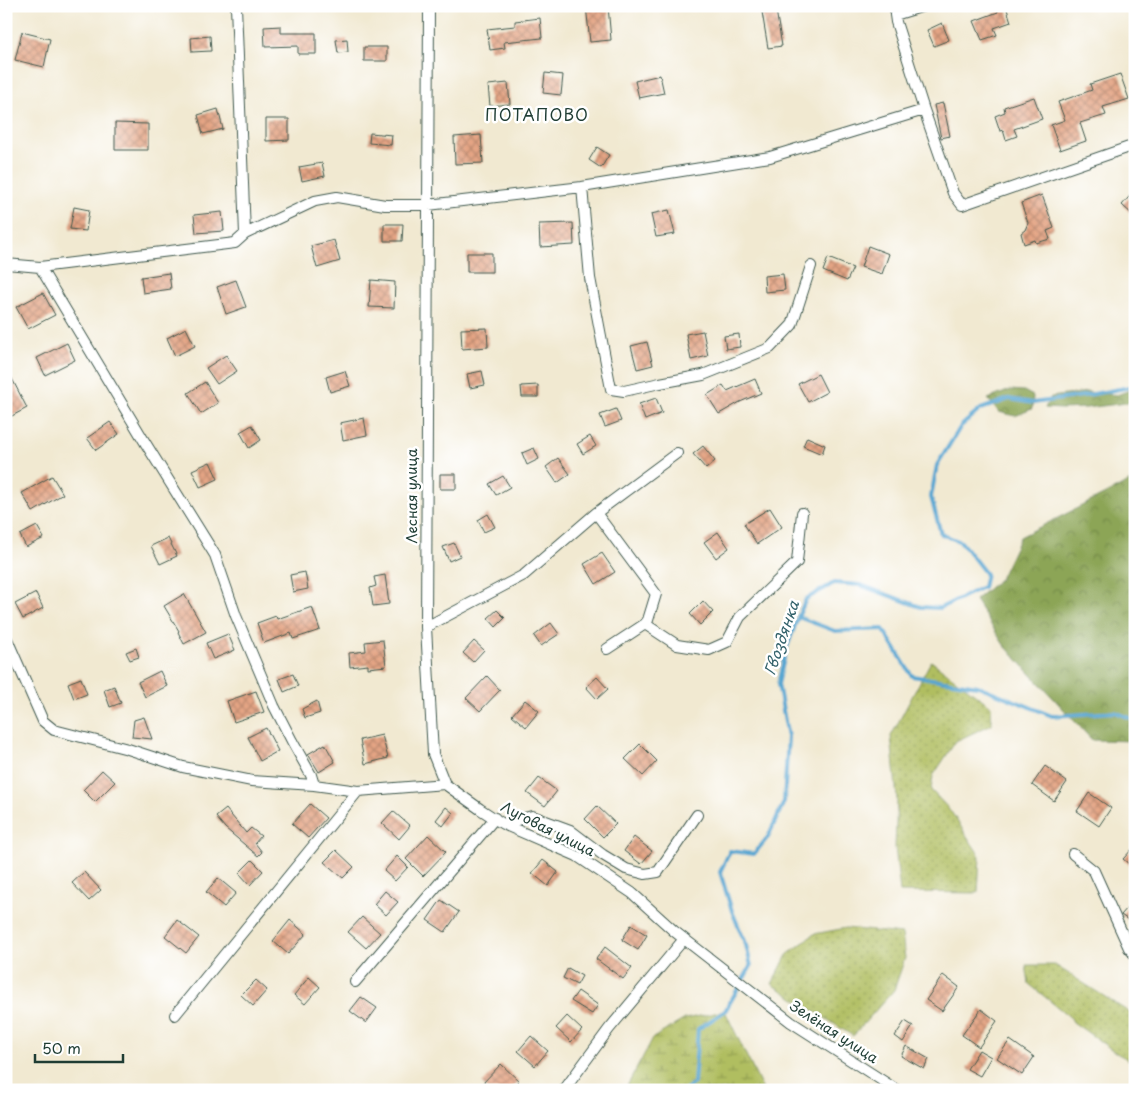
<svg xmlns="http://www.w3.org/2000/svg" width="1141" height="1096" font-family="'Playpen Sans',sans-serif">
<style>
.grass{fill:url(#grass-dots);stroke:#687e4a}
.forest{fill:url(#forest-crowns);stroke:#567145}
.wetland{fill:url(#wetland-marsh);stroke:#687e4a}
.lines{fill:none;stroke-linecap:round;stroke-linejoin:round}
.stream{stroke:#58a6d1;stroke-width:4}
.building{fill:url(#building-cross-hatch)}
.street-casing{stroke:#3e574c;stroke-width:12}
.street{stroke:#fff;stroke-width:10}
.labels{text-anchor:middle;stroke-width:5;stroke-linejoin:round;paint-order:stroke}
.street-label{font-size:14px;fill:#1f3d34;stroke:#fff}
.water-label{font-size:15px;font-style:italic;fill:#33626b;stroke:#fff}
.quarter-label{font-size:16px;letter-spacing:1px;fill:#1f3d34;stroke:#fff}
</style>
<defs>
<pattern id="grass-dots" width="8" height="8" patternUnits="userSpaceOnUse" patternTransform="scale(1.25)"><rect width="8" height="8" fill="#b0be60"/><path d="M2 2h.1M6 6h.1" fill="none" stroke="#8f9c50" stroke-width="1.8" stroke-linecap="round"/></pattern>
<pattern id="forest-crowns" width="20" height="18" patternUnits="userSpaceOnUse" patternTransform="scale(1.25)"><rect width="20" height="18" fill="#8ca556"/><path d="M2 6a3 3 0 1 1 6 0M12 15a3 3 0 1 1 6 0" fill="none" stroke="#728848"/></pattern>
<pattern id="wetland-marsh" width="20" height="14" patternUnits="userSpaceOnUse" patternTransform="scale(1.25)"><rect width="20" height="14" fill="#b0be60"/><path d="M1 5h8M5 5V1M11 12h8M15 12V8" fill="none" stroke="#8f9c50"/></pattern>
<pattern id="building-cross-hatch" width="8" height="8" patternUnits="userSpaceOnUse" patternTransform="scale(1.25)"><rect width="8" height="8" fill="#e4a484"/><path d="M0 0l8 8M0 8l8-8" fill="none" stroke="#b8876d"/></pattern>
</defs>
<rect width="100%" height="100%" fill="#fff"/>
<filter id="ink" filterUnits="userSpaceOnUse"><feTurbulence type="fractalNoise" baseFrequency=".02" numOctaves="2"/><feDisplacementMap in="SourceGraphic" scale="10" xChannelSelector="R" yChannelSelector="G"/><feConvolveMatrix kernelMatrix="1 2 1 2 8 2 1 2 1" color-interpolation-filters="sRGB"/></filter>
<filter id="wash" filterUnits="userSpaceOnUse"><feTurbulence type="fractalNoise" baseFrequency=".0096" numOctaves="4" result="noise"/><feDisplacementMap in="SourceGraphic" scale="20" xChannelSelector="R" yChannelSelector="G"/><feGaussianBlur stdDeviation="1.12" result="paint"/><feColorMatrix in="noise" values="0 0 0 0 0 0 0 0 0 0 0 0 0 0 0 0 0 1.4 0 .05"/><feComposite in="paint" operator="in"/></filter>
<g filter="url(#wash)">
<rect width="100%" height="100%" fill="#f1e9d1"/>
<path class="grass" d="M931,661L991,706L992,724L956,741L933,776L931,790L950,810L980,856L978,893L900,892L895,847L897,799L891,736Z
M846,928L902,934L905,958L894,990L853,1036L772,984L787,955L814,934Z
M1026,965H1055L1135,1016V1063L1118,1054L1073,1022L1071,1018L1029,984Z"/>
<path class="forest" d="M1135,388V402L1086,408L1062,409L1045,408L1051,397L1087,392L1117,395Z
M1010,390L1024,391L1033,396L1032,409L1015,416L999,412L988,399Z
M1135,479V741L1092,740L1004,645L975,600L1000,579L1020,537Z"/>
<path class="wetland" d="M725,1011L763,1090H625L653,1038L685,1019Z"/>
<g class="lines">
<path class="stream" d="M798,617L835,631L883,629L912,676L978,686L1052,716L1115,712L1135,720
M685,1090L694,1083L698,1029L725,1011L751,966L746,945L732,911L720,872L730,851L754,854L768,837L784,802L788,737L778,684L786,650L798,617L806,599L834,583L860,585L921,607L940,608L983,587L986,574L961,542L941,534L931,497L937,465L961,426L981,409L1009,399L1033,403L1083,396L1135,386"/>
</g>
<g id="blocks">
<path class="building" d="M586,6H608L611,40L590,42Z
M996,6H1006L1011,22L994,28L997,35L982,40L974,21L998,12Z
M776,10L782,46L768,48L762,12Z
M540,18L542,38L504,42L505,48L490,50L487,29L515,26V21Z
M942,23L949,40L934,46L927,30Z
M281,26V33H316V54H298V46L265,47L264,27Z
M22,32L50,39L44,67L15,60Z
M210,36L211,51L192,52L191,38Z
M347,39L348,52L338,53L336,40Z
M364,47H387V61H364Z
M545,73L563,75L561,95L543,93Z
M1120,74L1129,99L1103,107L1106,115L1080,123L1086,141L1060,150L1051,125L1065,120L1058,102L1092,90L1090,84Z
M660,75L664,93L639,98L635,81Z
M508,83L510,104L490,106L488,85Z
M1034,97L1042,119L1014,129L1017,136L1006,140L1003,130L1000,131L995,116L1005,112L1004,107Z
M943,103L950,136L941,138L934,105Z
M218,109L223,129L203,134L198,115Z
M266,119H289V140L266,141Z
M115,123L148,124V150H115Z
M370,133L392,135L391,145L369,143Z
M481,135L483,163L455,164L454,137Z
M597,147L609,155L601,168L589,160Z
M322,163L325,176L302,181L299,167Z
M1135,190V217L1122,205Z
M1042,195L1054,228L1047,231L1050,239L1036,243L1035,240L1024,244L1021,233L1025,230L1028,223L1021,203Z
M74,207L89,210L86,231L70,229Z
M669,210L675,234L656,237L651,214Z
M222,212L224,231L196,233L194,215Z
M573,223L574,245L540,247L539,224Z
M384,224H403L402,241H384Z
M334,240L340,261L317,268L311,246Z
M868,246L889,254L882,274L861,267Z
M467,253H492V272H467Z
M828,258L853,268L847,281L823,271Z
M169,273L171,289L143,293L141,277Z
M783,274L785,290L765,292L764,276Z
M236,280L246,307L226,314L217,287Z
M371,280L395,282L394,308L369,307Z
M43,293L55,315L28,329L16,307Z
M186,328L195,346L175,356L167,338Z
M487,328L488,347L462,349L461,329Z
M703,331L708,356L691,360L686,334Z
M739,334L740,347L726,349L724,336Z
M647,342L653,365L637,369L631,346Z
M67,343L75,360L45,375L37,358Z
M226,355L237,371L217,384L206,368Z
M6,367L27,408L10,417L6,410Z
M345,371L350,386L330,392L326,377Z
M482,371L485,385L470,388L467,374Z
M818,374L827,392L808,402L798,384Z
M755,379L761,393L740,402L719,414L707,395L723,385L727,391Z
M205,382L218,403L201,414L188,393Z
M538,385V397H522L521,386Z
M656,398L662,413L645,420L639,404Z
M616,409L621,421L605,427L600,415Z
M364,418L367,435L343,440L340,423Z
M110,422L119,434L96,450L87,438Z
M252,425L261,440L249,448L240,432Z
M590,436L596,446L583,454L577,444Z
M807,437L825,445L822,454L803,446Z
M703,446L715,461L706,469L693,454Z
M534,448L539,459L527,465L522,453Z
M558,458L570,474L557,483L546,467Z
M210,462L218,479L200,487L192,470Z
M440,474H456V489H440Z
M52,476L63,494L33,512L22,493Z
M503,476L510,487L496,495L489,484Z
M770,508L782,527L757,544L744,524Z
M488,514L495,527L484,532L478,520Z
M37,526L44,538L26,547L20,535Z
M718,532L729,548L716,558L704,542Z
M168,538L177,556L160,564L151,546Z
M454,543L460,556L449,561L443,547Z
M602,553L615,572L596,584L584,564Z
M305,572L308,589L293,592L290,575Z
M385,575L389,604L373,606L370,588L376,586L374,577Z
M36,593L43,608L23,619L15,604Z
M184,594L206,632L184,644L178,632L179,631L164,606Z
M703,601L713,612L700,625L690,614Z
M312,607L320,630L293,639L291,633L264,643L257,623L276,616L277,619Z
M497,610L505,618L496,627L488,618Z
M551,623L559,634L541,646L534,636Z
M228,634L235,650L213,659L206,643Z
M383,640L386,666L368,668V665L350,667L349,653L366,651L365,642Z
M474,641L484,650L473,662L463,653Z
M136,648L139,657L130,660L126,652Z
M160,671L167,686L145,697L138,682Z
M293,674L298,686L284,692L279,679Z
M487,676L500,690L480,711L466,698Z
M597,677L608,689L597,699L586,687Z
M81,678L87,694L74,699L68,683Z
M114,686L121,703L110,707L104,690Z
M256,691L264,712L234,722L227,701Z
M525,700L539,711L526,727L512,715Z
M317,701L320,713L305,718L302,709Z
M144,717L152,739L132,737L134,720Z
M266,728L278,751L260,761L248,737Z
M382,735L388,758L365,764L360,740Z
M325,744L335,762L319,772L308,754Z
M640,744L657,761L643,776L625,759Z
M1045,766L1067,782L1054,801L1032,785Z
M102,770L115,782L95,802L83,790Z
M539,778L557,791L545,806L527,793Z
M1089,793L1111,808L1099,826L1077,811Z
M310,804L326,818L308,838L292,824Z
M597,806L616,824L603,837L585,819Z
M446,807L453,813L443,826L436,820Z
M226,809L246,833L251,828L261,836L255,843L262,852L258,856L225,828L216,817Z
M393,811L410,826L399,839L382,823Z
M428,835L446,852L423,876L406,859Z
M634,837L652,851L641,864L624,851Z
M1135,846V869L1123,859Z
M336,850L354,867L343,878L324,862Z
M397,856L408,867L395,881L384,871Z
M252,860L263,871L250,885L239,873Z
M543,860L558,872L548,886L532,873Z
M84,872L101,890L89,901L72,883Z
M218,878L236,893L224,907L206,892Z
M385,891L398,902L386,915L374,904Z
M1135,899V918L1131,922L1121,915Z
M441,900L459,912L445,932L427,920Z
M362,917L380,933L366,948L348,932Z
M177,920L199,937L186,953L165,936Z
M290,920L306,934L288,954L273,941Z
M631,925L647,935L638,950L622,940Z
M605,947L632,968L623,979L596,959Z
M568,968L582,976L577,985L563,978Z
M943,975L959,987L942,1011L926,1000Z
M309,977L320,987L305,1004L294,995Z
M256,980L267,990L253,1006L241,995Z
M578,991L598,1005L592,1014L571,1001Z
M361,997L377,1008L366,1023L350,1011Z
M981,1009L997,1021L979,1047L962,1035Z
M567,1016L582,1030L571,1042L556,1028Z
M905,1021L913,1026L903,1042L895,1036Z
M531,1036L548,1051L535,1066L518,1051Z
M1010,1040L1034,1057L1022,1075L997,1058Z
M906,1046L929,1059L924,1069L901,1056Z
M979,1050L991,1057L980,1076L967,1069Z
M501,1064L519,1081L510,1090H488L482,1084Z"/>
</g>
</g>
<g filter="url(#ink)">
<use href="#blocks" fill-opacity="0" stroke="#3e574c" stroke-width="1"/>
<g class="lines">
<g class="street-casing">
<path id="street" d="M236,6L245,234
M429,6L426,627L433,754L445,784
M924,110L953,193L962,205L1135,145
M582,187L590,278L611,389L624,391L660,383L703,375L770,348L792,325L811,266
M6,264L40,267L235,243L245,234L315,201L337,197L385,205H428L582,187L770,157L924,110L896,22L895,15L924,6
M40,267L146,444L215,555L236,616L274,706L292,741L311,775L314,785
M596,513L656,594L648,620L645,624L607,649
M645,624L677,645L709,650L727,642L740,617L797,562L802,513
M426,627L524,575L596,513L677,453
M6,637L43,721L54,730L128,749L183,767L252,781L314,785L358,791L445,784L480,809L503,824L577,856L632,893L674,931L791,1022L897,1090
M503,824L532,816L570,830L603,855L626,869L645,874L658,872L697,815
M1073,854L1094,871L1129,948L1135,955
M355,982L495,818
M175,1015L358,791
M564,1090L609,1029L684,939"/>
</g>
<use href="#street" class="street"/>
</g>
</g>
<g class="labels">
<g class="street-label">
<text transform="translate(412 496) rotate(-90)" y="5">Лесная улица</text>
<text transform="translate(548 829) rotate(27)" y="5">Луговая улица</text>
<text transform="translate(834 1032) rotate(33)" y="5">Зелёная улица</text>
</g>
<g class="water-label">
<text transform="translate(782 638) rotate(-71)" y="5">Гвоздянка</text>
</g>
<g class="quarter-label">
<text x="537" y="121">ПОТАПОВО</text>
</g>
</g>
<rect width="1141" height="1096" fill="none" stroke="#fff" stroke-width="25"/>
<path d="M35 1054v8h88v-8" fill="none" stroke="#1f3d34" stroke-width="2.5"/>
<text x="42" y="1054" font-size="15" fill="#1f3d34" stroke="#ffffff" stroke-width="4" paint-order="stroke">50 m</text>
</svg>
